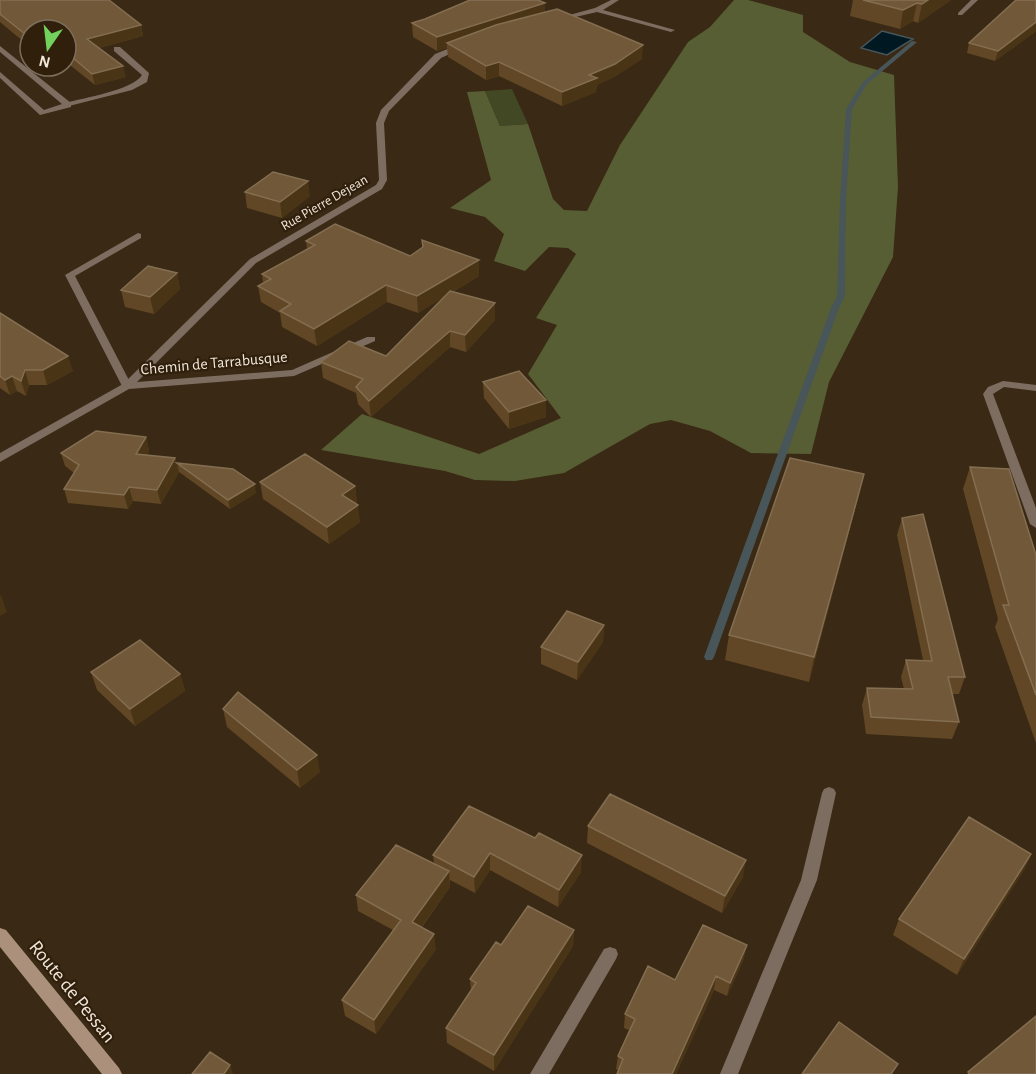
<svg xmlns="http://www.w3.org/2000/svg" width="1036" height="1074" font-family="'Alegreya Sans',sans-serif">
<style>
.green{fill:#424724}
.forest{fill:#585e33}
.water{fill:#001822;stroke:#485659;stroke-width:1.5}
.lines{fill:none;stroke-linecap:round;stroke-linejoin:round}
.stream{fill:#485659;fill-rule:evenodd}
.lane{fill:#7d6d60;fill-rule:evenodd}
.street{fill:#7d6d60;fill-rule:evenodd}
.secondary{fill:#ab917c;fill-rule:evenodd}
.wall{fill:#614725}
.shaded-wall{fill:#4a3416}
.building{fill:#705838;stroke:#846e51;stroke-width:1.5}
.labels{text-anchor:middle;stroke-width:4.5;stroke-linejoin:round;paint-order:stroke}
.far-street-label{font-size:14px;fill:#f0e6d9;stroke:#2f1f0b}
.street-label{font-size:16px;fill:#f0e6d9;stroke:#2f1f0b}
.near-street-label{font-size:20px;fill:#f0e6d9;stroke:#2f1f0b}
</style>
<rect width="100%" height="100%" fill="#392915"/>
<path class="green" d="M512,89L528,124L500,126L485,91Z"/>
<path class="forest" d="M734,0H748L803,15V32L850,62L894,75L898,187L893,257L829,382L811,454L751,453L710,431L671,420L650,424L564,473L515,481L475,480L445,471L321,450L362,414L479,454L561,418L528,374L557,325L536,318L576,254L568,248L549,247L525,271L494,261L504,234L485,217L450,208L491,180L467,92L485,91L500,126L528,124L553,199L564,210L587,211L620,145L688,42L710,27Z"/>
<path class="water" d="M882,31L913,39L887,55L861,48Z"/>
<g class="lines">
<path class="stream" d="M912,41L917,42L867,84L852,109L846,200L845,296L839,308L714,657L712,660H706L704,657L831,308L837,296L840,200L846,109L863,82Z"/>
<path class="lane" d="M971,0H978L962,15H958V13Z
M114,47H120L149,73L147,82L132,90L65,107V103C83,98 133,90 142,75L114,51Z
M138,233L141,234V238L75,276L132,386L127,389L122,386L65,275Z
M829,787L834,789L836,793L817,880L738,1074H720L801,880L822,793L824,789Z
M610,947L616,949L618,954L616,959L549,1074H530L604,949Z"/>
<path class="street" d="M611,0H619L603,10L675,30L671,32L597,12L558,21L555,19L595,8Z
M460,44L467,46L441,58L389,111L384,123L387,180L382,189L256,263L137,382L292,370L367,337H375V341L294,376L129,389L0,462V453L123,384L250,259L376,185L379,180L376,123L381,110L435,54Z
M0,46L71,103V107L40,115L0,78V72L44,110L62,104L0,52Z
M1003,381L1036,385V391L1004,387L993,394L1036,508V528L1030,524L983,394L988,387Z"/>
<path class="secondary" d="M0,928L6,930L119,1068L122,1074H102L0,947Z"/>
</g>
<path class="wall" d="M0,0L141,25L143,36L99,48L126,77L95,85L66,62V30H30V47L0,22Z
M853,0H951L918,23L913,21L900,29L850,16Z
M1036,0V31L995,61L967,53L969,43Z
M412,23L642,59L614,77L597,85L596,92L562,106L499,76L486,80L448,57L447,48L437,51L413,37Z
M245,192L310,196L282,218L247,208Z
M306,241L410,256L479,276L453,292L495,320L466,352L450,347L371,417L358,404L356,393L323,378L321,362L386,356L444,297L418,313L387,302L317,346L282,327L280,313L261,302L258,286L263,283L262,274L307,249Z
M177,273L180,289L154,314L125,307L121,290Z
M0,313L73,371L47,385H29L26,396L17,391L10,395L0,388Z
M483,382L546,400V417L509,429L484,398Z
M146,437L149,451L147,455L175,458L179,472L161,504L133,501L128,509L68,503L64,489L74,473L65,466L61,453Z
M177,463L256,493L230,509L179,472Z
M970,467L1036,555V743L995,627L998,619L963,489Z
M260,482L355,486L357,503L355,504L360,522L329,544L263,499Z
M858,498L809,682L725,660L729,635Z
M902,518L965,677L959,694H952L959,722L952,739L866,734L862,705L867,688L904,689L901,677L906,660H923L897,535Z
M604,625L603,642L577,680L541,664V647Z
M91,672L180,674L185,691L135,726L97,690Z
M223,709L320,772L300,788L227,727Z
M469,806L581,872L558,907L490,870L475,893L450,880V887L422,927L436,949L376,1034L345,1016L342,1000L393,930L358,911L356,895L434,863L433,855Z
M588,826L743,877L722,913L587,843Z
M1031,854L1024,870L957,975L893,935L899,919Z
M574,930L573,946L494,1071L447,1043L446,1028L471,991L470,979L501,945Z
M744,959L727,996L714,990L676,1074H617L618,1070L616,1069L618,1056L629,1030L624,1028L625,1014L675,980Z"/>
<path class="shaded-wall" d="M928,0H951L918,23L922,4Z
M545,3V17L447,43V48L437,51V37Z
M917,3L913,21L900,29L903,10Z
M1036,22V31L995,61L998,51Z
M141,25L143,36L90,50L87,39Z
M643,45L642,59L614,77L597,85L596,92L562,106V92L589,75Z
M499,62V76L486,80V66Z
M123,66L126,77L95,85L92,74Z
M308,181L310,196L282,218L280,202Z
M479,260V276L418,313L417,296Z
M177,273L180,289L154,314L150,297Z
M386,285L387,302L317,346L314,329Z
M495,303V320L466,352L465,335Z
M450,331V347L371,417L369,401Z
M68,356L73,371L47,385L43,370Z
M25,370L29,385L26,396L21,381Z
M12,376L17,391L10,395L5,380Z
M546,400V417L509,429V412Z
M146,437L149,451L139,468L136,454Z
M175,458L179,472L161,504L157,490Z
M864,474L858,498L809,682L814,657Z
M255,484L256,493L230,509L228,500Z
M355,486L357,503L344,512L342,495Z
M129,487L133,501L128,509L124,495Z
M358,505L360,522L329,544L327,527Z
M1,595L7,612L0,616V596Z
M604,625L603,642L577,680L578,662Z
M180,674L185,691L135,726L130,709Z
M317,755L320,772L300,788L297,770Z
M490,853V870L475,893L474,877Z
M1031,854L1024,870L957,975L964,959Z
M582,855L581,872L558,907L559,890Z
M746,860L743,877L722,913L725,896Z
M449,871L450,887L414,937L412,922Z
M574,930L573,946L494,1071V1055Z
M434,934L436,949L376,1034L374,1020Z
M747,945L744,959L727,996L730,983Z
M716,976L714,990L676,1074H672Z
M230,1065L233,1073L232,1074H224Z"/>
<path class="building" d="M0,0H109L141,25L87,39L123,66L92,74L66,52V30H30V38L0,14Z
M470,0H538L545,3L437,37L412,23L425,19Z
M863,0H928L922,4L917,3L903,10Z
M1016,0H1036V22L998,51L969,43Z
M557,9L643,45L615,64L589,75L597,78L562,92L499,62L486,66L447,43L496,25Z
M273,172L308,181L280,202L245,192Z
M335,224L410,256L423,247L422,240L479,260L417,296L386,285L314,329L280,311L291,304L258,286L271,279L262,274L315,245L306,241Z
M148,266L177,273L150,297L121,290Z
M450,291L495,303L465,335L450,331L369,401L356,387L363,379L321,362L349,341L386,356Z
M0,313L68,356L43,370H25L21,381L12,376L5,380L0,376Z
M519,371L546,400L509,412L483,382Z
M96,431L146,437L136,454L175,458L157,490L129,487L124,495L64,489L79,465L61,453Z
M305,454L355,486L342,495L358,505L327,527L260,482Z
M790,458L864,474L814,657L729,635Z
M177,463L233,469L255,484L228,500Z
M970,467L1009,469L1036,555V695L1003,605H1009Z
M923,514L965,677H948L959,722L871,717L867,688L913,689L906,660L932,661L902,518Z
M567,611L604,625L578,662L541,647Z
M140,640L180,674L130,709L91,672Z
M238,692L317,755L297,770L223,709Z
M610,794L746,860L725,896L588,826Z
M469,806L535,838L539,833L582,855L559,890L490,853L474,877L433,855Z
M969,817L1031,854L964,959L899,919Z
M396,845L449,871L412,922L434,934L374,1020L342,1000L401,920L356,895Z
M528,906L574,930L494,1055L446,1028L476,983L470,979L496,942L501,945Z
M703,925L747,945L730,983L716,976L672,1074H617L623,1059L618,1056L635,1019L625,1014L648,966L675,980Z
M1036,1016V1074H969L968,1072Z
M839,1022L898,1064L891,1074H802Z
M210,1052L230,1065L224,1074H192Z"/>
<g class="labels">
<g class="far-street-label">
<text transform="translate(324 202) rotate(-30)" y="5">Rue Pierre Dejean</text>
</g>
<g class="street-label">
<text transform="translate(214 362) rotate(-5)" y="6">Chemin de Tarrabusque</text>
</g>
<g class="near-street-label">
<text transform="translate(73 991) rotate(51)" y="7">Route de Pessan</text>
</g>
</g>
<g transform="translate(48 48) rotate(194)"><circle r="28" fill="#2f1f0b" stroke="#7c6f5d" stroke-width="1.5"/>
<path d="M0-4.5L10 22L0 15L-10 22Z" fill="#73d25d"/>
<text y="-9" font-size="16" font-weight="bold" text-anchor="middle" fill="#f0e6d9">N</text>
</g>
</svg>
